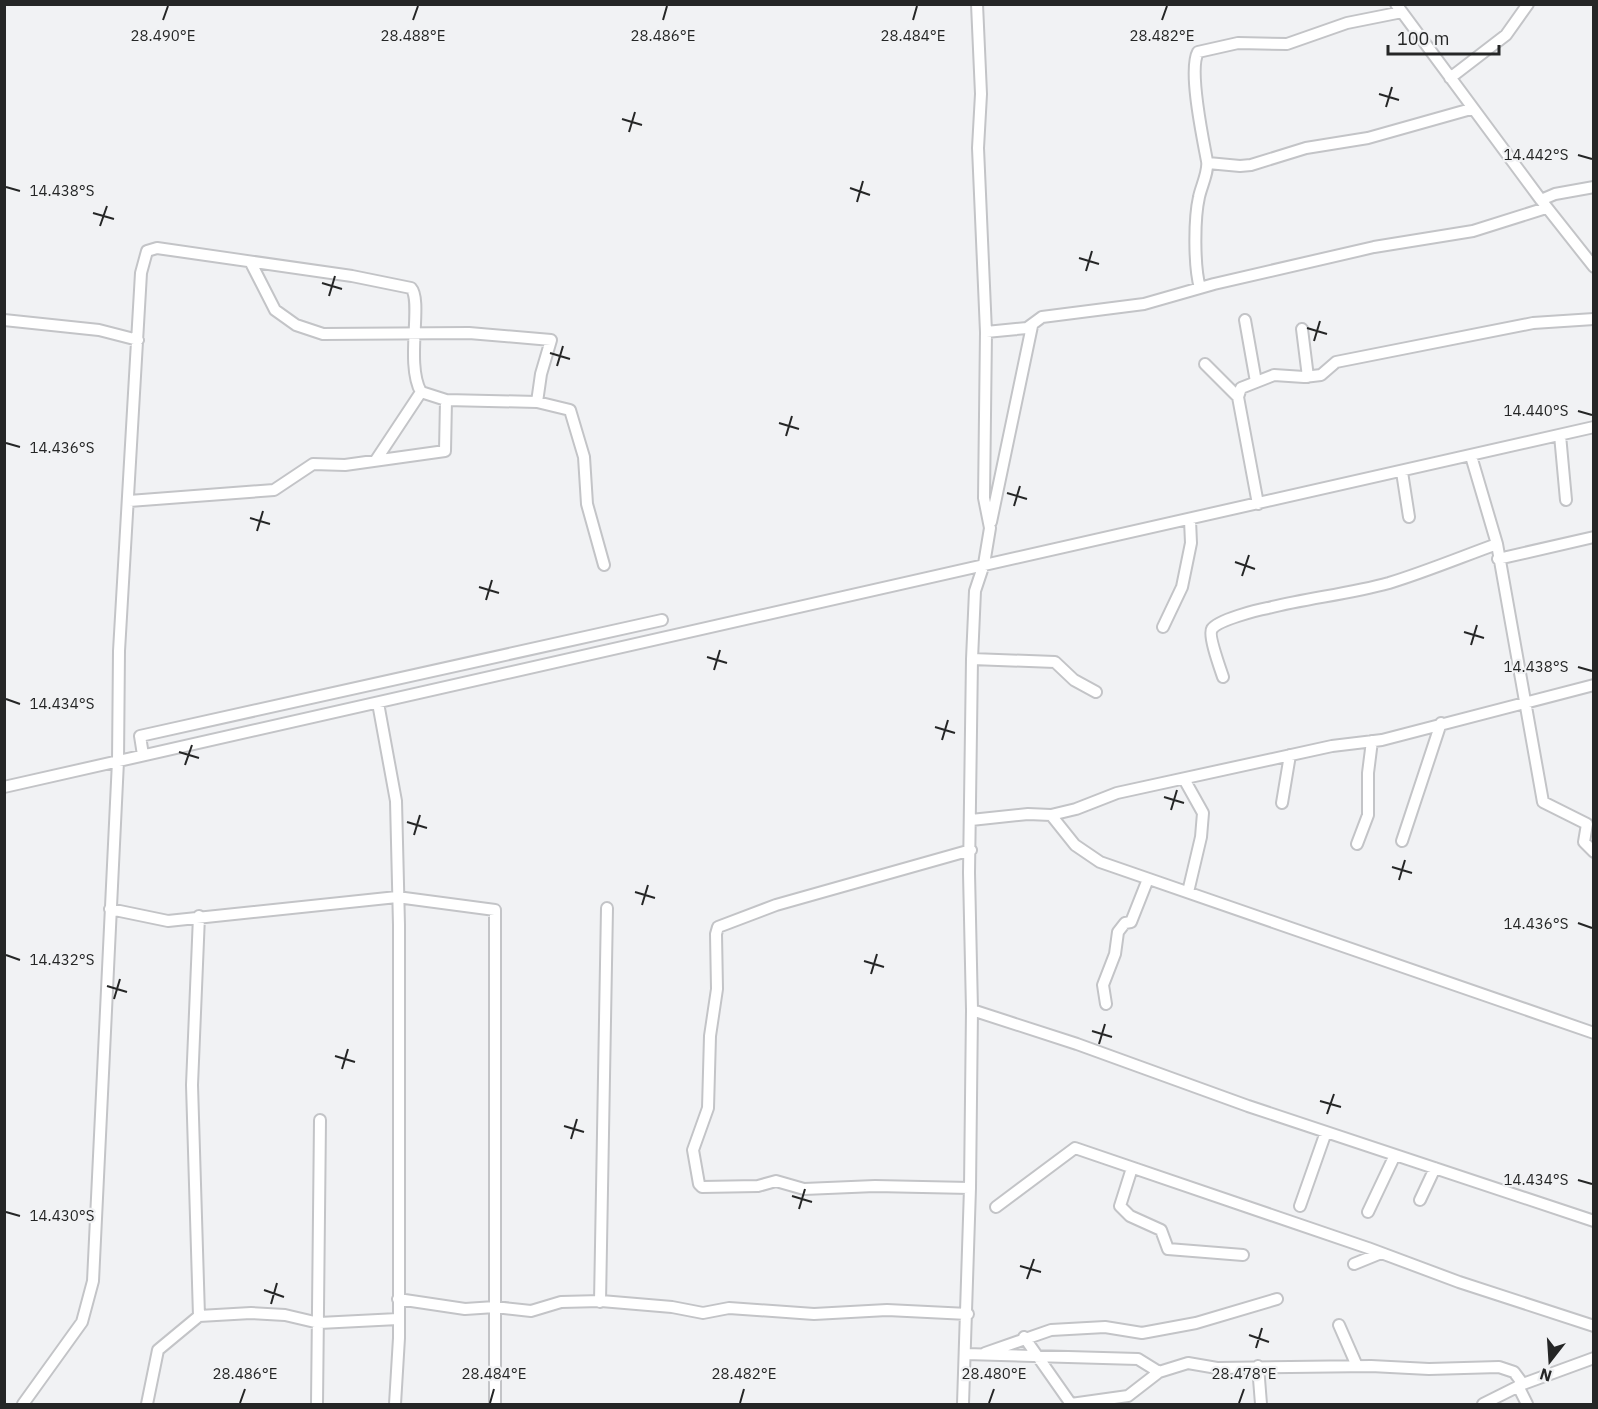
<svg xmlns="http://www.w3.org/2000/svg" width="1598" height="1409" font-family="'IBM Plex Sans',sans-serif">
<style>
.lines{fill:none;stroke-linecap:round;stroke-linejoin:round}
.minor-casing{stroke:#c3c4c7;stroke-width:14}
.minor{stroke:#fff;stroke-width:10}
.ticks{fill:none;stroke:#252626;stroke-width:2}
.ticks-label{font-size:15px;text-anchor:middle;fill:#252626;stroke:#f1f2f4;stroke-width:4.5;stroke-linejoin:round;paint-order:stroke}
</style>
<rect width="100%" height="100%" fill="#f1f2f4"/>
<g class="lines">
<g class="minor-casing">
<path id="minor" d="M1396,4L1541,200
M1450,78L1506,35L1528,4
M1208,163L1240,166L1251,165L1306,148L1368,138L1471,109
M1594,187L1555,194L1541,200L1594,267
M251,263L275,310L296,325L323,334L469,333L551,340L541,374L537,402
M1200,288C1194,267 1194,219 1199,197C1201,187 1209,171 1207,161C1203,139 1188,70 1198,52L1238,43L1287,44L1347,23L1402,12
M4,320L99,330L138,340
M1245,320L1256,382
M1302,329L1308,377
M986,332L1027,328L1042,317L1144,304L1214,284L1374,247L1473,231L1546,208
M1205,364L1238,397
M1560,435L1566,500
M1471,456L1497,544L1543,802L1587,824L1584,842L1594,852
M376,460L421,392
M1402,472L1409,517
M129,501L274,490L313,464L345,465L445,451L446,400
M1258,504L1238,397L1241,388L1274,375L1304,377L1321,375L1336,362L1533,323L1594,319
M991,522L1032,326
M1498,559L1594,537
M1163,627L1182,587L1191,543L1190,520
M972,659L1055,662L1074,680L1096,692
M1223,677C1220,668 1208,635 1212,629C1218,620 1257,610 1268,608C1308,598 1349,594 1389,583C1425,572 1461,557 1497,544
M378,703L396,801L399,925V1338L395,1404
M143,755L140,736L662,620
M1184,779L1203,813L1201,837L1188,892
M4,787L1594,427
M1282,803L1290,755
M1051,815L1075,845L1100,862L1594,1033
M971,820L1028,814L1051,815L1076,809L1117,793L1332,746L1382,740L1594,685
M1402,841L1441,723
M1357,844L1368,815V773L1372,741
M110,909L168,921L397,897L495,910V1404
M199,916L192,1085L199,1316
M1106,1004L1103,985L1115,954L1118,932L1125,923L1131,922L1148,879
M972,1010L1077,1044L1248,1106L1594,1221
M1132,1168L1120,1206L1130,1216L1161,1230L1168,1249L1243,1255
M970,1188L875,1186L804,1189L776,1181L758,1186L702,1187L699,1184L693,1150L708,1108L710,1036L717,989L716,934L718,927L776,905L971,850
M1420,1200L1435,1168
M1300,1206L1326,1132
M996,1207L1075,1148L1368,1248L1459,1282L1594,1326
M1368,1212L1395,1155
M1354,1264L1381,1253
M398,1299L465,1309L495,1307L531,1311L561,1302L601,1301L672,1307L703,1313L729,1308L814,1314L887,1310L968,1314
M600,1302L607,908
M1339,1325L1357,1366
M1024,1337L1071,1404L1128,1396L1159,1372
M985,1353L1051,1330L1105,1327L1142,1333L1196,1323L1277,1299
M966,1354L1138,1359L1159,1372L1188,1363L1217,1368L1371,1366L1429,1369L1499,1367L1514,1372L1523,1384
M1258,1366L1261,1404
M1518,1386L1527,1404
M23,1404L82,1322L93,1281L118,761L119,651L141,273L147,251L157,248L352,276L411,288C423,301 405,364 421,392L446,400L537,402L570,410L584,457L587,504L604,565
M147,1404L158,1350L199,1316L251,1313L285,1315L319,1323L398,1319
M317,1404L320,1120
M963,1404L970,1188L972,1010L969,873L972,659L975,591L984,564L990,528L984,498L986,332L978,148L981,94L977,4
M1483,1404L1523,1384L1594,1358"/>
</g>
<use href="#minor" class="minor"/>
</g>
<path class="ticks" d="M163,20L168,6M413,20L418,6M663,20L667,6M913,20L917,6M1162,20L1167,6M1379,94L1399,100M1386,107L1392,87M622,119L642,125M629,132L635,112M1578,155L1592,159M6,187L20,191M850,188L870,195M857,202L863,181M93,213L114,219M100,226L107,206M1079,258L1099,264M1086,271L1092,251M322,283L342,289M329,296L335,276M1307,328L1327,334M1314,341L1320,321M550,353L570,359M557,366L563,346M1578,411L1592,415M779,423L799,429M786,436L792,416M6,443L20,447M1007,493L1027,499M1014,506L1020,486M250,518L270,524M257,531L263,511M1235,562L1255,569M1242,576L1249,555M479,587L499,593M486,600L492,580M1464,632L1484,638M1471,645L1477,625M707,657L727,663M1578,667L1592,671M714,670L720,650M6,699L20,704M935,727L955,733M942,740L948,720M179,752L199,758M185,765L192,745M1164,797L1184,803M1171,810L1177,790M407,822L427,828M414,835L420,815M1392,867L1412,873M1399,880L1405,860M635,892L655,898M642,905L648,885M1578,923L1592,928M6,955L20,960M864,961L884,967M871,974L877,954M107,986L127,992M114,999L120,979M1092,1031L1112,1037M1099,1044L1105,1024M335,1056L355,1062M342,1069L348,1049M1320,1101L1341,1107M1327,1114L1334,1094M564,1126L584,1132M571,1139L577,1119M1578,1180L1592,1184M792,1196L812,1202M799,1209L805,1189M6,1212L20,1216M1020,1266L1041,1272M1027,1279L1034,1259M264,1290L284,1297M271,1304L277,1283M1249,1335L1269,1342M1256,1348L1262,1328M240,1403L245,1389M490,1403L494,1389M740,1403L744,1389M989,1403L994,1389M1239,1403L1244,1389"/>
<g class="ticks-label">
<text x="163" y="41">28.490°E</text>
<text x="413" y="41">28.488°E</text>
<text x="663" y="41">28.486°E</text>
<text x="913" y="41">28.484°E</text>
<text x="1162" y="41">28.482°E</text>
<text x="1536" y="160">14.442°S</text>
<text x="62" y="196">14.438°S</text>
<text x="1536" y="416">14.440°S</text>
<text x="62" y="453">14.436°S</text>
<text x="1536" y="672">14.438°S</text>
<text x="62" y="709">14.434°S</text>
<text x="1536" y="929">14.436°S</text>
<text x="62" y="965">14.432°S</text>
<text x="1536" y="1185">14.434°S</text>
<text x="62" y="1221">14.430°S</text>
<text x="245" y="1379">28.486°E</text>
<text x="494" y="1379">28.484°E</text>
<text x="744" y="1379">28.482°E</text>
<text x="994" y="1379">28.480°E</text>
<text x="1244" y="1379">28.478°E</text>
</g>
<rect width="1598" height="1409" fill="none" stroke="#252626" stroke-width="12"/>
<g transform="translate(1550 1361) rotate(197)" stroke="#f1f2f4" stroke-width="4.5" paint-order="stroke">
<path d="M0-4.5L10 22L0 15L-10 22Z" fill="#252626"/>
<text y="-9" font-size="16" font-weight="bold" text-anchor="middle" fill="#252626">N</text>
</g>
<path d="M1388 45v9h111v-9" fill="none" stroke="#252626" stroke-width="3"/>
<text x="1397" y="45" font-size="18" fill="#252626" stroke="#f1f2f4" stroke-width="4.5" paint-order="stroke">100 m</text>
</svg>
